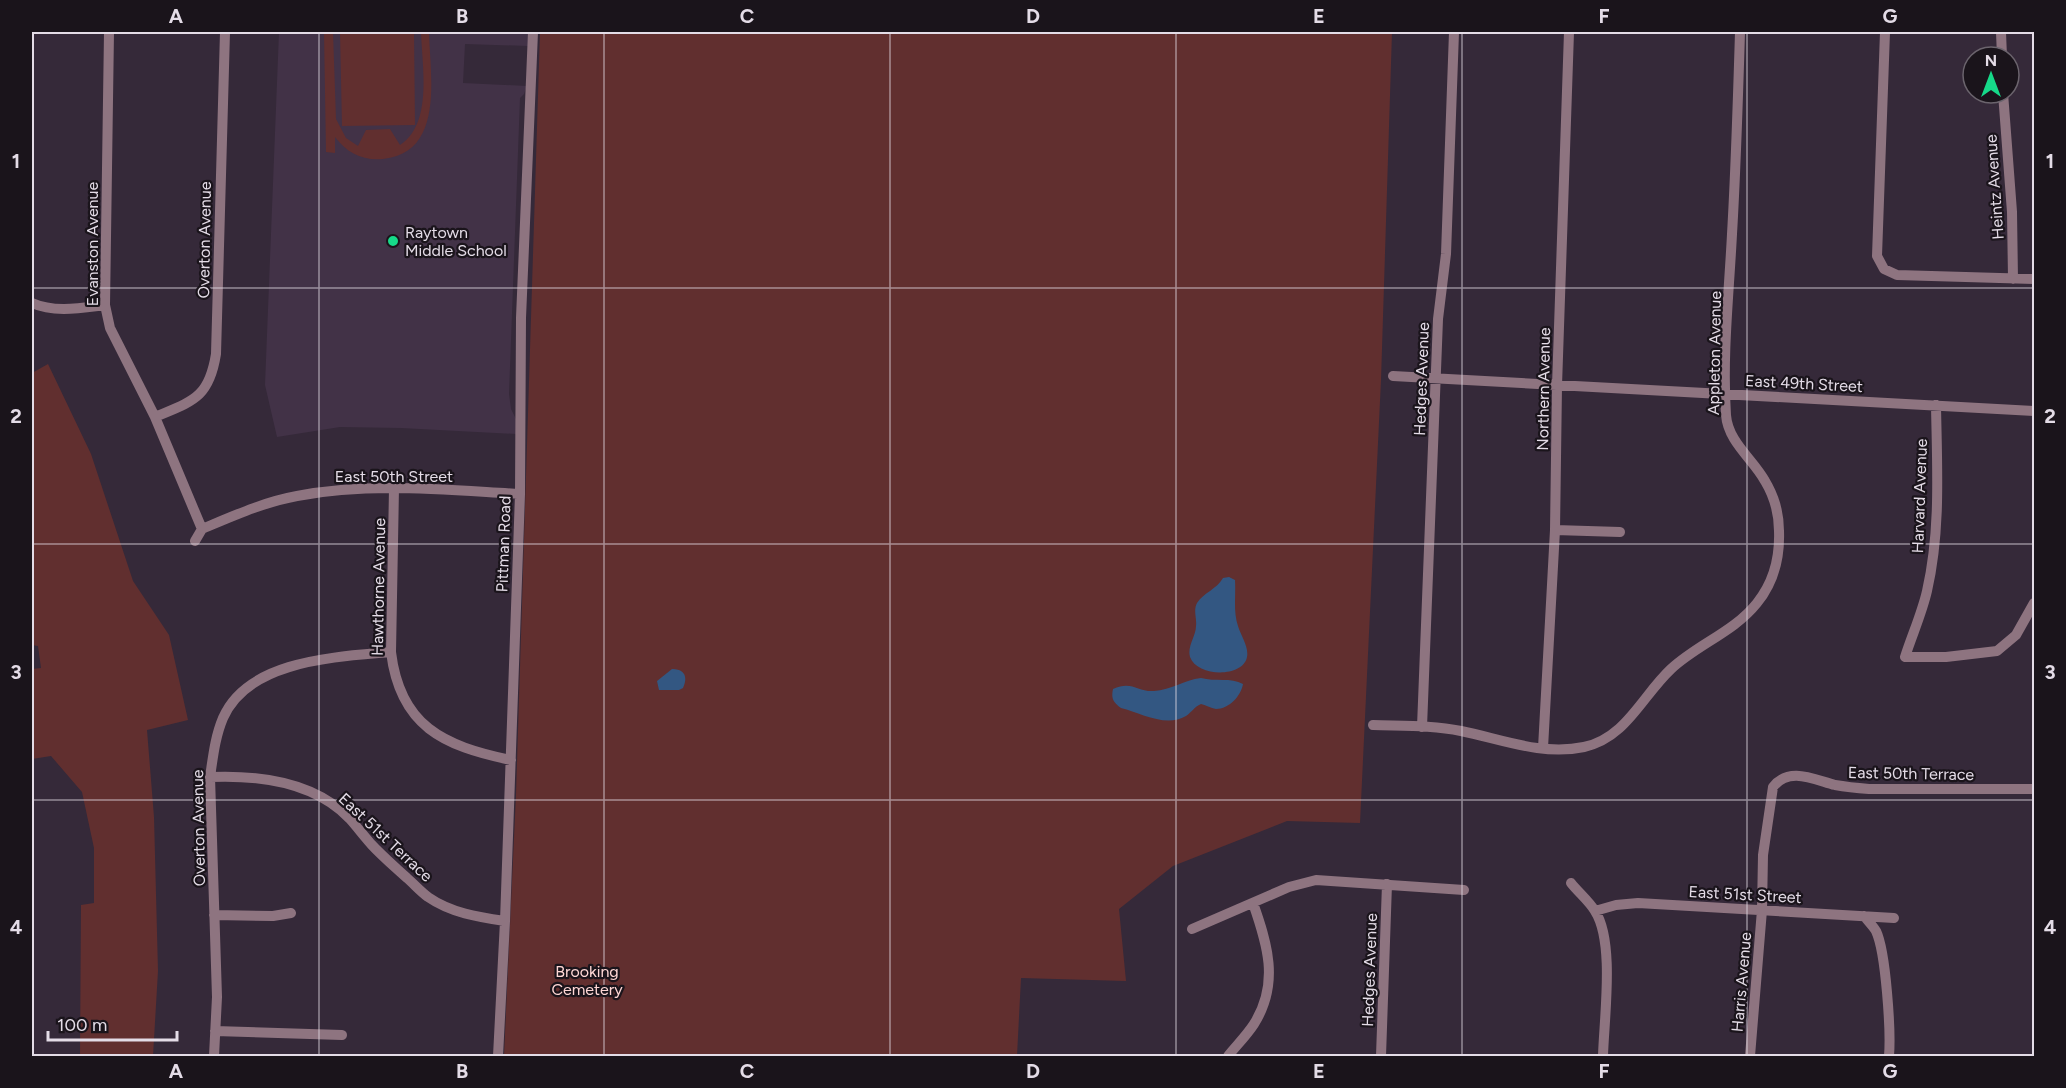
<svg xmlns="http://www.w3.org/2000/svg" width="2066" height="1088" font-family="Figtree,sans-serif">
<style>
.built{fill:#423247}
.green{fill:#612f2f}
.water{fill:#335782}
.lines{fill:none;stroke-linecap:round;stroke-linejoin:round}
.minor{stroke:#8e7480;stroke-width:10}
.grid{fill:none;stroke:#e4dce7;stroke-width:1.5;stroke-opacity:0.55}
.poi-dot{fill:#16d989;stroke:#1a141b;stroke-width:2}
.labels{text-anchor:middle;stroke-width:4.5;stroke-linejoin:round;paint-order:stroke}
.street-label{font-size:16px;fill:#e4dce7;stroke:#1a141b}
.poi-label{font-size:16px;fill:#e4dce7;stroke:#1a141b;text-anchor:start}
.park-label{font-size:16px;fill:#ffd7d5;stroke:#1a141b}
.neatline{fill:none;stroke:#e4dce7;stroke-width:2}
.grid-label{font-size:20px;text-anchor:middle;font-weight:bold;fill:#e4dce7}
</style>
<rect width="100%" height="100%" fill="#352939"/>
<path class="built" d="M279,32H529L528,46L465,44L463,83L527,86L524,94L520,98L509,394L511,409L517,421V434L401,428L340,427L277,437L265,385Z"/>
<path class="green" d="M324,32H333L336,119L346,138L358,146L366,130L390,129L400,145C433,124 422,66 421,32H429C430,75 445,153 383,159C363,161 347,153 335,137V153L326,152Z
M340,32H414L415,125L342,126Z
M540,32H1392L1381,380L1360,823L1287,821L1173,866L1119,909L1126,981L1021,978L1017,1056H504L516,795Z
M48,364L91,454L133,581L169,635L188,720L147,730L154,817L158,971L153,1056H80L81,905L94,903V848L82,792L51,756L32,759V669L41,668L38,646L32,645V373Z"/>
<path class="water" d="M1229,577L1235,580C1236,596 1233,611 1238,626C1241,636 1249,647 1247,657C1243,678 1197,677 1190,657C1187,646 1196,636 1196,626C1197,618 1193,611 1197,603C1203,593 1217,589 1223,578Z
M672,669C685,669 688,677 683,688L679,690H659L657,681Z
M1201,678C1215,682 1231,677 1243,684C1241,696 1229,709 1216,709C1211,708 1205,705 1201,704C1194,707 1192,712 1186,716C1166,728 1141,713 1121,708C1113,702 1111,698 1113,689C1132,680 1137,692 1154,691C1171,690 1184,680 1201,678Z"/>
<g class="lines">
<path class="minor" d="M109,32L105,305L110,328L155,417L202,529
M1885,32L1877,256L1884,269L1897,275L2034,279
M2001,32L2002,57
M2003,93L2012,212L2013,279
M32,303C54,313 81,308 105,305
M1393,376L2034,411
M1936,405C1937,467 1941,530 1927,591C1922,613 1912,635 1905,657H1946L1997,651L2016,635L2034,603
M155,417C193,401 209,398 216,354L225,32
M394,488L391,652C400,726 443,746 511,760
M202,529C233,516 264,502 297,496C370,482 446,490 520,494
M1555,530L1620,532
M195,541L202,529
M1373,725C1402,726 1433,725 1461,731C1501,739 1542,756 1584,747C1626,738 1642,696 1671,669C1698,644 1734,632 1757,603C1774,582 1780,558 1779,531C1779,514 1774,496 1765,481C1753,459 1728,442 1726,415C1722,355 1729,294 1732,234C1736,166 1738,99 1740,32
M1422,727L1438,319L1446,254L1454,32
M1543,748L1555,530L1557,386L1569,32
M210,777C258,775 315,782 350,819C357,827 364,836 371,844C382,856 395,867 407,878C414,884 420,891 428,897C451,913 478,917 505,921
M1571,883C1578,892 1589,901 1595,911C1615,942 1604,1018 1603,1056
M1595,911L1616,905L1638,903L1894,918
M214,915L273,916L291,913
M1864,916C1868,921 1873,926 1876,931C1886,952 1891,1032 1889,1056
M1192,929L1289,887L1316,880L1464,890
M215,1031L342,1035
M214,1056L217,997L210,777C213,757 215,737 223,718C248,660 336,657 391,652
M498,1056L505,921L520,494L521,318L533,32
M1228,1056C1236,1046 1247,1035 1254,1024C1280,983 1267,943 1253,903
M1381,1056L1387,884
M1750,1056L1762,910L1763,855L1773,787C1789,766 1815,780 1835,785C1847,787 1857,788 1869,789H2034"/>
</g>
<path class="grid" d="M319,32V1056M604,32V1056M890,32V1056M1176,32V1056M1462,32V1056M1747,32V1056M32,288H2034M32,544H2034M32,800H2034"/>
<circle class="poi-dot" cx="393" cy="241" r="6"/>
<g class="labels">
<g class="street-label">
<text transform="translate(1994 187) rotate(-94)" y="6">Heintz Avenue</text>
<text transform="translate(204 240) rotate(-89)" y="6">Overton Avenue</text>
<text transform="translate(92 244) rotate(-90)" y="6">Evanston Avenue</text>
<text transform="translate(1714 353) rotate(-89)" y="6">Appleton Avenue</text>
<text transform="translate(1421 379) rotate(-88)" y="6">Hedges Avenue</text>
<text transform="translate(1804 383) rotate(3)" y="6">East 49th Street</text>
<text transform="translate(1543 389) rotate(-89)" y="6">Northern Avenue</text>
<text x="394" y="482">East 50th Street</text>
<text transform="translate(1919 496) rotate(-88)" y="6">Harvard Avenue</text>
<text transform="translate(503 544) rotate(-88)" y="6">Pittman Road</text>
<text transform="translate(378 587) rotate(-89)" y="6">Hawthorne Avenue</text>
<text transform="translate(1911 773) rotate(1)" y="6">East 50th Terrace</text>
<text transform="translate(198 828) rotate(-91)" y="6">Overton Avenue</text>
<text transform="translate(386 837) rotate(43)" y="6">East 51st Terrace</text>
<text transform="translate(1745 894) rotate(3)" y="6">East 51st Street</text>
<text transform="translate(1369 970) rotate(-88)" y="6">Hedges Avenue</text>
<text transform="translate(1741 982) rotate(-85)" y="6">Harris Avenue</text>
</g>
<g class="poi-label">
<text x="405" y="238">Raytown<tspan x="405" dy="18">Middle School</tspan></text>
</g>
<g class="park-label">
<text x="587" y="977">Brooking<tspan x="587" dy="18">Cemetery</tspan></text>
</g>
</g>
<rect width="2066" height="1088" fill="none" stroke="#1a141b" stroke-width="66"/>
<g transform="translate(1991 75)"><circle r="28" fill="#1a141b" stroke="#6b646d" stroke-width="1.5"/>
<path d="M0-4.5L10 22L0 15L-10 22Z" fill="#16d989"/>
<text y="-9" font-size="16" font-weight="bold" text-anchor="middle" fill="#e4dce7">N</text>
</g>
<path d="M48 1031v9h129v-9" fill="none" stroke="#e4dce7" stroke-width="3"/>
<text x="57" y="1031" font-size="18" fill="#e4dce7" stroke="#1a141b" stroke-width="4.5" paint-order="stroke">100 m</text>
<rect x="33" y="33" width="2000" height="1022" class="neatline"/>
<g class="grid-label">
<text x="176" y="23">A</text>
<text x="462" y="23">B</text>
<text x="747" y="23">C</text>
<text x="1033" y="23">D</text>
<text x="1319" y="23">E</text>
<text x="1604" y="23">F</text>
<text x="1890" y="23">G</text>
<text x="16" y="168">1</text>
<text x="2050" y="168">1</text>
<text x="16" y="423">2</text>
<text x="2050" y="423">2</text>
<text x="16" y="679">3</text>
<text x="2050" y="679">3</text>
<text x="16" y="934">4</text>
<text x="2050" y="934">4</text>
<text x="176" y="1078">A</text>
<text x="462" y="1078">B</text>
<text x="747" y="1078">C</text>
<text x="1033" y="1078">D</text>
<text x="1319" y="1078">E</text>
<text x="1604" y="1078">F</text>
<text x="1890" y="1078">G</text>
</g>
</svg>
